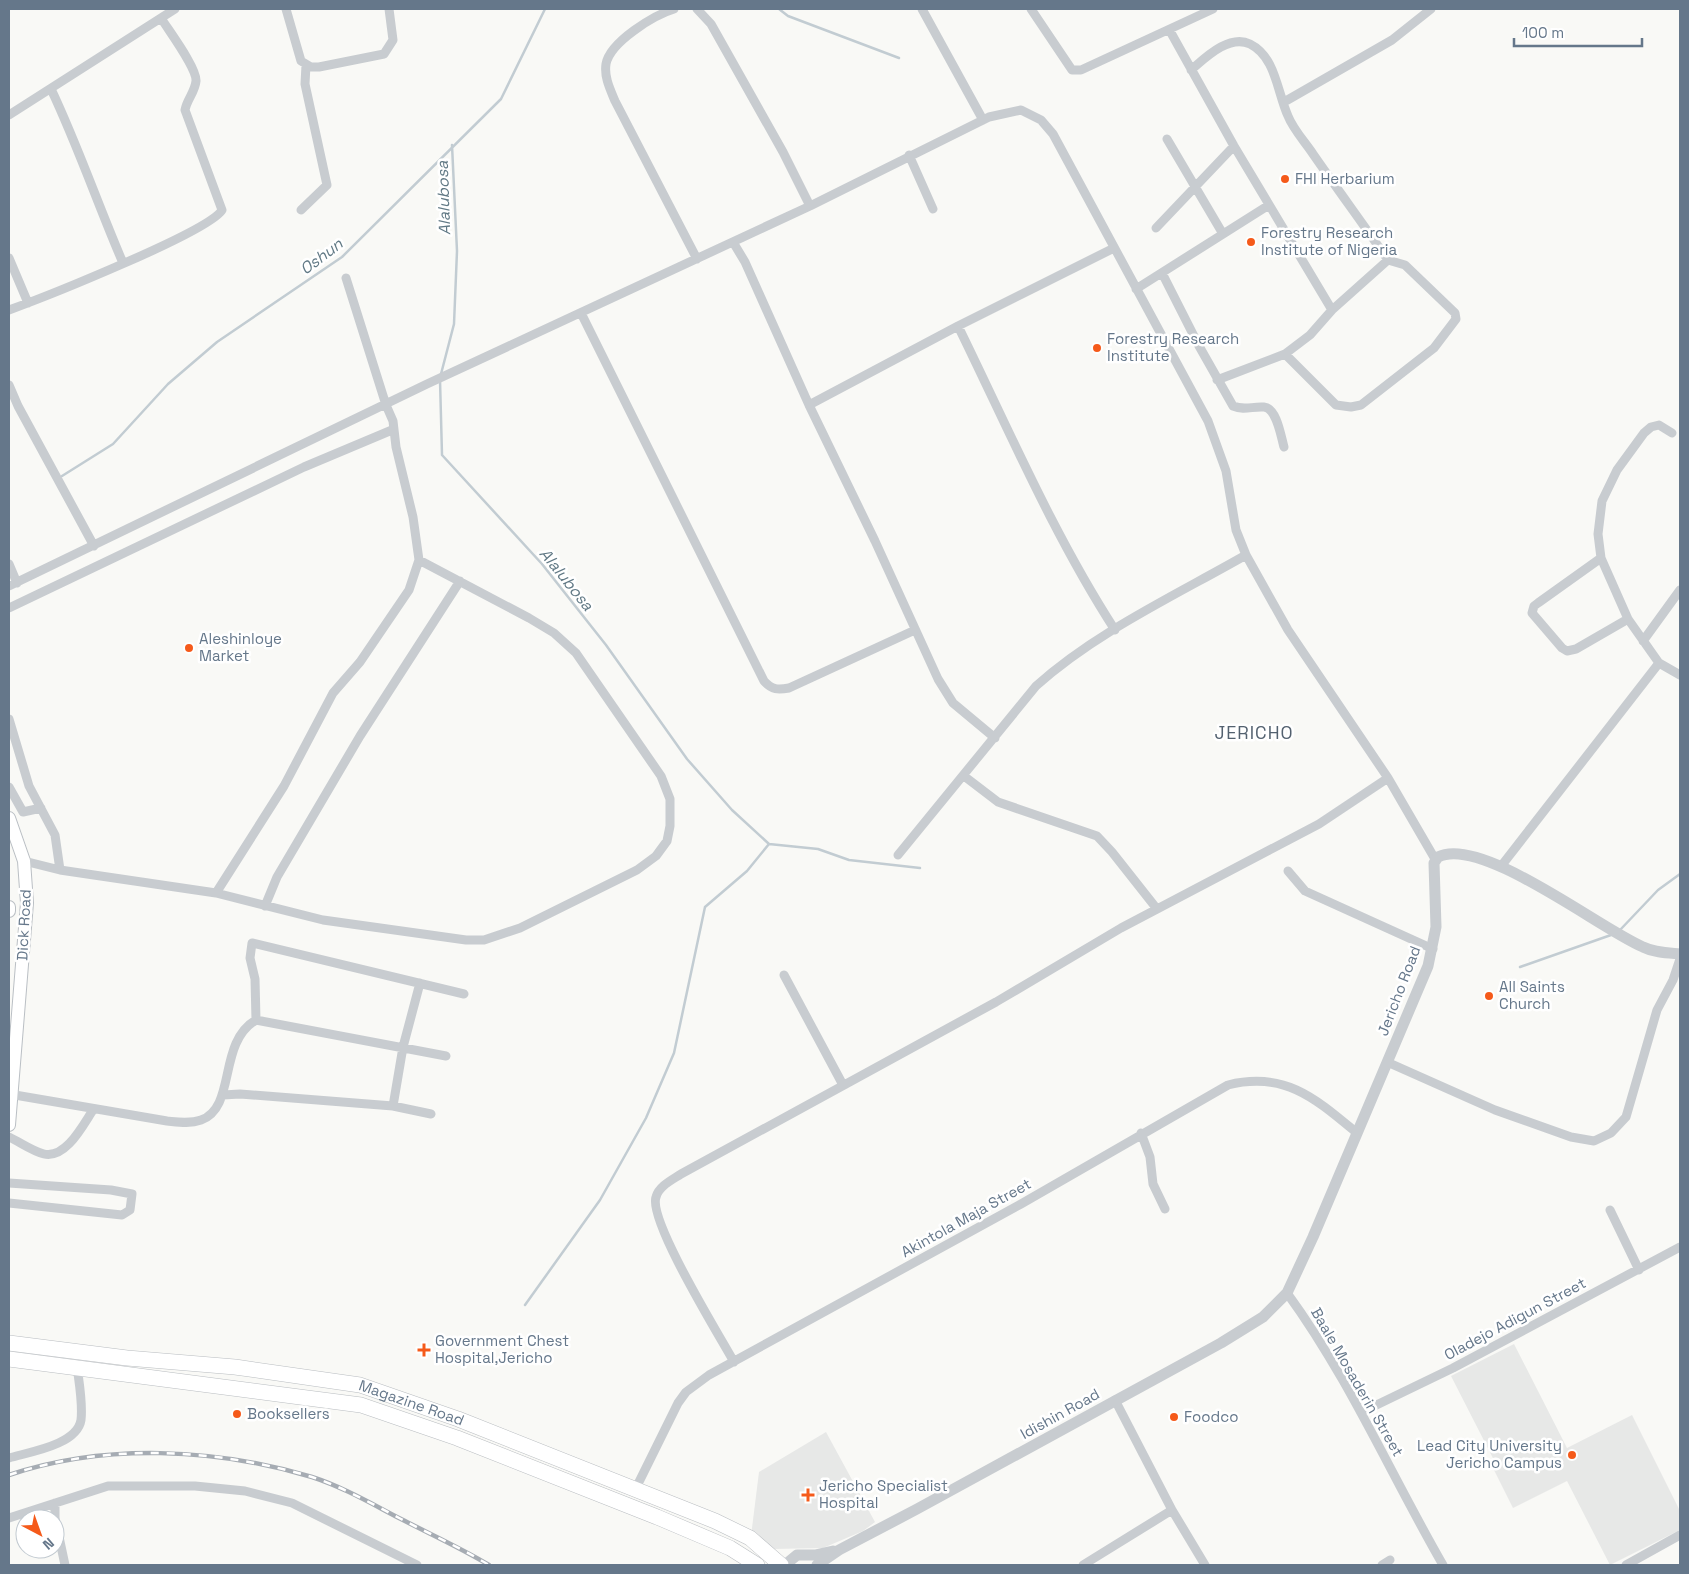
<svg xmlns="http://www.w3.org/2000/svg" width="1689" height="1574" font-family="'Space Grotesk',sans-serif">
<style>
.built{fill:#e7e8e7}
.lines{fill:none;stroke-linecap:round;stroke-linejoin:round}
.stream{stroke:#c2ccd2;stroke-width:2.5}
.secondary-casing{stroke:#babfc4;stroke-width:14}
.primary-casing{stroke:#b9bdc1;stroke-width:16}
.minor{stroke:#c8ccd0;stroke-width:9}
.tertiary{stroke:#c8ccd0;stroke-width:11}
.secondary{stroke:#fff;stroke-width:12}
.primary{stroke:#fff;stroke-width:15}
.rail-casing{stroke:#a6acb3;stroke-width:4.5}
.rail{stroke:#fff;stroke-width:2.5;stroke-dasharray:8;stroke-linecap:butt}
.poi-dot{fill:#f55a1a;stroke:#fff;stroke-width:2}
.labels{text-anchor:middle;stroke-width:5;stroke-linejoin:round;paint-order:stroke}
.poi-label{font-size:15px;fill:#65778a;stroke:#fff;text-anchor:start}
.street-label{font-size:15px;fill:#65778a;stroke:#fff}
.water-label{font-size:16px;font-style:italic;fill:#617985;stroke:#fff}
.quarter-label{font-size:18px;letter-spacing:1px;fill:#53616f;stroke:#fff}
</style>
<rect width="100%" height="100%" fill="#f9f9f6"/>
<path class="built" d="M1514,1344L1567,1448L1632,1415L1680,1511V1530L1610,1565L1567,1481L1513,1508L1494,1470L1498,1468L1451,1376Z
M826,1432L875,1522L863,1531L823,1548L773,1549L751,1536L759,1472Z"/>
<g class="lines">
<path class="stream" d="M779,9L788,16L899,58
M441,374L454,324L457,251L452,145
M440,380L442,455L542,564L606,645L687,759L732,810L769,844L818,849L849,860L920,868
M62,476L113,444L168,384L217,342L342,257L501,99L545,9
M1620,930L1658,890L1680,874
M1520,967L1611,935
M525,1305L600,1200L646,1118L674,1053L705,907L747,871L769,844"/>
<g class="secondary-casing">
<path id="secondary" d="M9,818L24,861L27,903L9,1125
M9,907V911"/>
</g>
<g class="primary-casing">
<g id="primary">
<path id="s1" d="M9,1343L127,1358L235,1367L360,1385L458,1419L715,1521L750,1538L781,1565"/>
<path d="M9,1359L361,1405L457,1438L657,1517L730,1548L757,1565"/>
</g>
</g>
<path class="minor" d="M286,9L301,61L311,67H319L384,54L393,40L389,9
M674,9C654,15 610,42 606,64C604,77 610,89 615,101L697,259
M697,9L711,24L783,152L810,206
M922,9L983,120
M1031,9L1072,70H1081L1213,9
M1170,31L1234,146L1332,310
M1191,70C1205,58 1229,34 1250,44C1276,57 1277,92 1288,116C1293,129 1305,142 1313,154C1338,190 1363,224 1388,260L1405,265L1455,313L1456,319L1434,348L1361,405L1351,407L1336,405L1285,354
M51,89C78,146 98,205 123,263
M1284,102L1392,40L1431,9
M9,115L175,9
M1167,139L1223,234
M909,155L933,209
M301,210L327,185L305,84L306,65
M1156,228L1234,146
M733,242L745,262L809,405L875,541L938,679L953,703L995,738
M9,258L28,303
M1162,273L1199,346L1233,406C1245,411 1252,406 1264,407C1277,408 1281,437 1284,447
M1136,289L1269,205
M9,310C42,298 209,232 222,210L185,110C187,99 195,92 196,81C197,68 169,31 161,18
M581,313L764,681C772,690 778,690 789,688L915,630
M958,326C1008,428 1053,534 1115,630
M1217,380L1285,354L1310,335L1332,310L1388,260
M9,385L18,406L94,546
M809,405L958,326L1114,248
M1601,558L1538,603L1534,606L1532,613L1562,648L1567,651L1576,649L1628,619
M9,564L17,583
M9,586L427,384L810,206L977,123L989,117L1021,110L1041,120L1053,134L1208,421L1226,471L1236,530L1246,555L1288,630L1388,778L1435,859
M9,608L304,467L392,430
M1643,641L1680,590
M1659,663L1628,619L1601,558L1598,534L1602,501L1617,470L1644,433L1651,427L1659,425L1672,433
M9,719L29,786L55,835L60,870
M964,776L998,802L1097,836L1112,852L1157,909
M9,787L23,812L41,808
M898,855L1036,686C1096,632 1176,595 1246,555
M24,861L60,870L216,893L323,920L466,940H484L520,928L637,870L656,856L667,841L670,826V799L661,776L576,653L554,633L529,618L419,560L413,517L396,447L393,421L386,405L346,278
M1502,865L1659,663L1680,675
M1288,871L1305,891L1433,949
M216,893L284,786L333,693L360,662L409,590L419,560
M265,906L277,877L360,736L460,581
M784,975L843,1085
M256,1020L446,1056
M1387,1062L1495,1110L1571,1137L1594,1141L1611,1133L1626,1117L1657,1010L1673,980L1680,959
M9,1094L167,1121C178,1122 190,1124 201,1120C237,1107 217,1043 256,1020L255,979L250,958L252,943L464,994
M223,1095L240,1094L393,1106L431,1114
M393,1106L403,1047L420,983
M1141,1133L1150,1157L1153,1184L1165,1209
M9,1137C20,1142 32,1151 44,1154C66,1159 83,1125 93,1110
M9,1183L111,1190L132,1194L130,1210L122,1215L9,1203
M1610,1210L1639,1270
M1287,1293C1349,1378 1391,1475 1443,1565
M734,1362C719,1335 648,1220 656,1197C659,1186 672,1180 681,1174L996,1002L1121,928L1319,824L1388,778
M1115,1400L1172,1510L1205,1565
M1362,1412L1453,1368L1680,1247
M9,1458C29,1452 77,1445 81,1420C83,1403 79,1383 77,1366
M636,1488L678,1403L686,1392L709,1375L1021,1204L1228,1085C1285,1071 1315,1098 1357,1133
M55,1503V1518L65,1565
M9,1518L108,1486H195L245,1491L292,1503L417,1565
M1083,1565L1172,1510
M1382,1565L1390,1560
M1626,1565L1680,1535"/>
<path class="tertiary" d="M785,1565L797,1555H815L833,1551
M817,1565L839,1550L917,1509L1221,1343L1263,1317L1287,1293L1313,1237L1428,966L1436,927L1434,863L1438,857C1481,835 1600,929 1643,947C1655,953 1668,953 1680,954"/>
<use href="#secondary" class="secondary"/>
<use href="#primary" class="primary"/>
<g class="rail-casing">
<path id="rail" d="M9,1475C105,1443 215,1448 312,1477C343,1487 372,1504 401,1519C430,1534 461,1548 489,1565"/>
</g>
<use href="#rail" class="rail"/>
</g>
<g class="poi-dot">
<circle cx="1285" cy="179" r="5"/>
<circle cx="1251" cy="242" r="5"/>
<circle cx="1097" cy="348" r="5"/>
<circle cx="189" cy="648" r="5"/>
<circle cx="1489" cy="996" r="5"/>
<path d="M421.5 1342.5h5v5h5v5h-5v5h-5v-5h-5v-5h5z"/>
<circle cx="237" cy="1414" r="5"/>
<circle cx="1174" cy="1417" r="5"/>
<circle cx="1572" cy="1455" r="5"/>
<path d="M805.5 1487.5h5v5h5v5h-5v5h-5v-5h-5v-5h5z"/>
</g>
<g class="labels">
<g class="poi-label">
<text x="1295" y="184">FHI Herbarium</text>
<text x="1261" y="238">Forestry Research<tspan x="1261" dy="17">Institute of Nigeria</tspan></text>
<text x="1107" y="344">Forestry Research<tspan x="1107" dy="17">Institute</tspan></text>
<text x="199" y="644">Aleshinloye<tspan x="199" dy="17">Market</tspan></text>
<text x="1499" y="992">All Saints<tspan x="1499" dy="17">Church</tspan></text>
<text x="435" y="1346">Government Chest<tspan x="435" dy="17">Hospital,Jericho</tspan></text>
<text x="247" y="1419">Booksellers</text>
<text x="1184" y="1422">Foodco</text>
<text x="1562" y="1451" text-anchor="end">Lead City University<tspan x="1562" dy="17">Jericho Campus</tspan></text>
<text x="819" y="1491">Jericho Specialist<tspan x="819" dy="17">Hospital</tspan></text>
</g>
<g class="street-label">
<text transform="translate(24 925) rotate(-87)" y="5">Dick Road</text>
<text transform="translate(1399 991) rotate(-69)" y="5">Jericho Road</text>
<text transform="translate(966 1218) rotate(-29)" y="5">Akintola Maja Street</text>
<text transform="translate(1515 1319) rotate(-28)" y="5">Oladejo Adigun Street</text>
<text transform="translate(1357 1382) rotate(60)" y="5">Baale Mosaderin Street</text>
<text dy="5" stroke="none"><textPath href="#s1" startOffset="408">Magazine Road</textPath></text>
<text transform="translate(1060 1414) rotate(-29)" y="5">Idishin Road</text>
</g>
<g class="water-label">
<text transform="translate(443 198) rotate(-92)" y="6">Alalubosa</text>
<text transform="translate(321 256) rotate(-37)" y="6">Oshun</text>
<text transform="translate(567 579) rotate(51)" y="6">Alalubosa</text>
</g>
<g class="quarter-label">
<text x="1254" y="739">JERICHO</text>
</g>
</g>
<rect width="1689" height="1574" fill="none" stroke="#65778a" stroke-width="20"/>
<g transform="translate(40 1534) rotate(139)"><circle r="24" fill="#ffffff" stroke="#c1c9d0"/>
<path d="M0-4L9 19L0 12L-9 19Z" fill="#f55a1a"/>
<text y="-8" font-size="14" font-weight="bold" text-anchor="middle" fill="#65778a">N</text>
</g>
<path d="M1514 38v8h128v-8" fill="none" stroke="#65778a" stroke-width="2.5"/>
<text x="1522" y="38" font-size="15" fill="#65778a" stroke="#ffffff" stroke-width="4" paint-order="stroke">100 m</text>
</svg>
